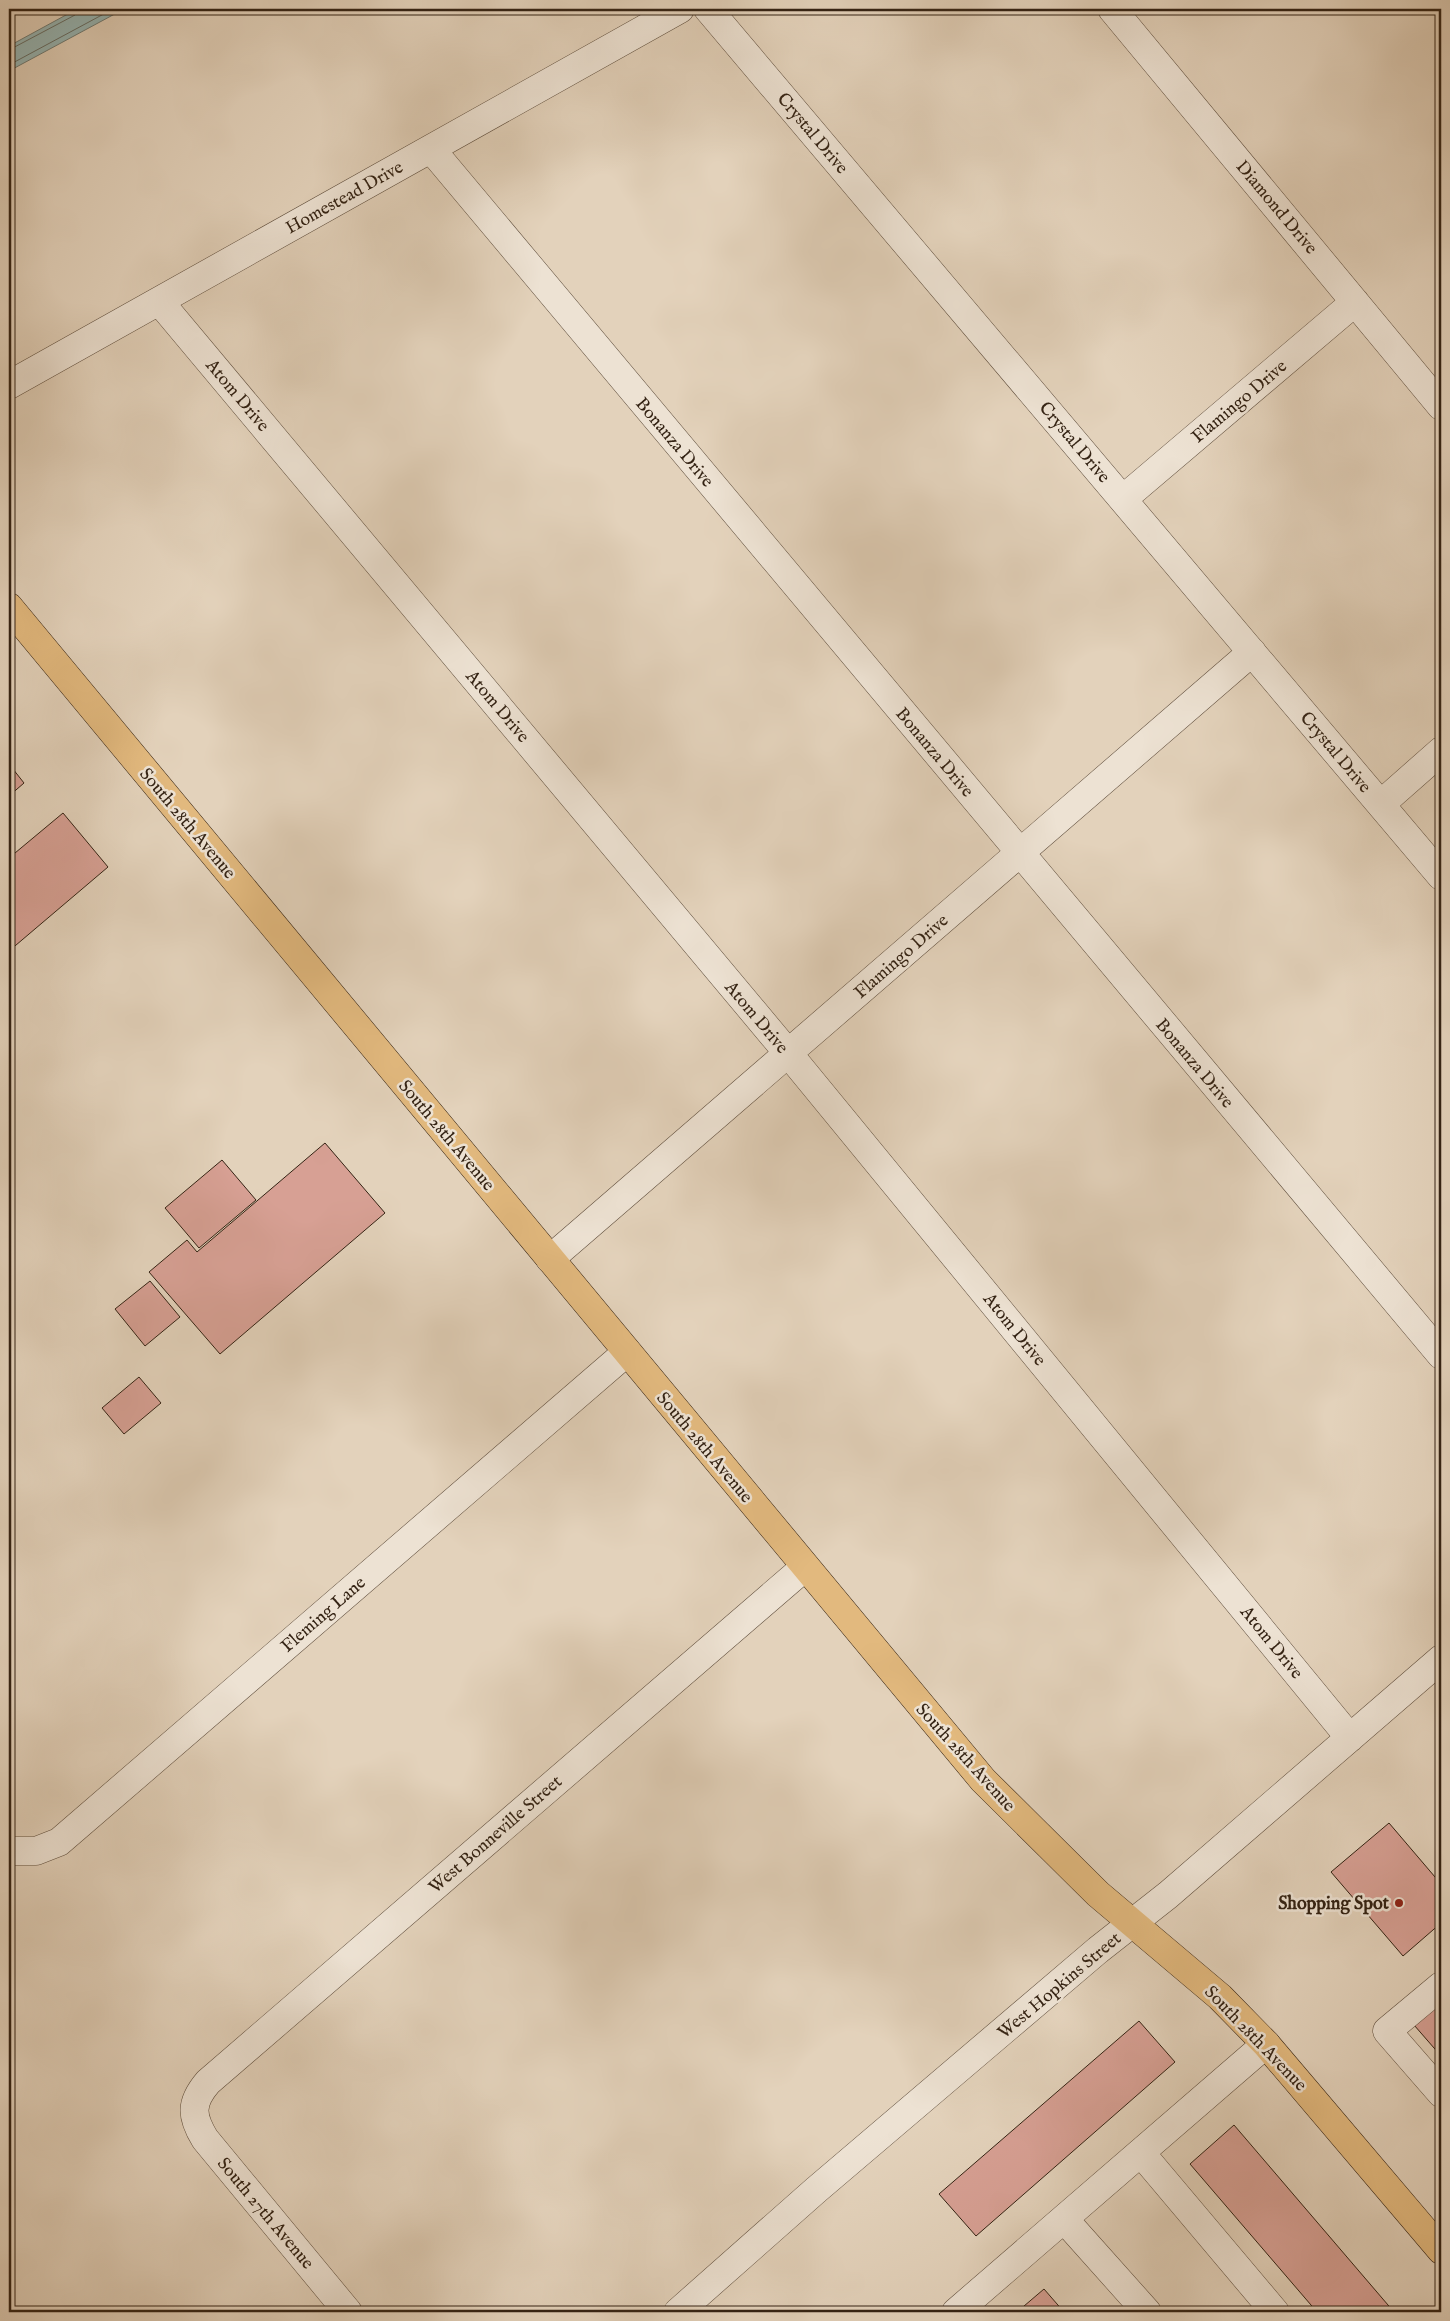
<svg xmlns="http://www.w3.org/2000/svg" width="1450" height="2321" font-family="'IM FELL English',serif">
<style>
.water{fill:#96b6b5;stroke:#6f7b75}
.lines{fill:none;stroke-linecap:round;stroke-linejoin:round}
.shore{stroke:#656c64;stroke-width:1}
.building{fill:#d7a094;stroke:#342314}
.minor-casing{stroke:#604f3e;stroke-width:29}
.major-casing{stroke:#342314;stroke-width:29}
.minor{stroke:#ede2d3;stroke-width:28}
.major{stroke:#e2b97e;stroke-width:28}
.poi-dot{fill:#8f2418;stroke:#ede2d3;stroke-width:2}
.labels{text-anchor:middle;stroke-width:5;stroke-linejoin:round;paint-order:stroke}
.street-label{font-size:18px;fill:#342314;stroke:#ede2d3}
.poi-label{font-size:18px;font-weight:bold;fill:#342314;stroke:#ede2d3;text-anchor:end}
</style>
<rect width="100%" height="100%" fill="#e3d2bb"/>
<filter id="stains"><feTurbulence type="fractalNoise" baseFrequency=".004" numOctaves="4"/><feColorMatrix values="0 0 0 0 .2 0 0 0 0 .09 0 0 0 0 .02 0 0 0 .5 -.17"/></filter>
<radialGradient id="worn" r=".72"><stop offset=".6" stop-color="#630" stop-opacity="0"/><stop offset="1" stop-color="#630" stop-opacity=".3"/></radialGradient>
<path class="water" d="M77,9H124L9,71V46Z"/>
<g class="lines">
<path class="shore" d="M9,50L75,15L78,9
M9,65L113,9"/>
</g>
<path class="building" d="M9,764L24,783L9,796Z
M63,813L108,867L9,951V858Z
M325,1143L385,1213L220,1354L149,1272L187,1240L197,1252Z
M222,1160L256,1200L199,1248L165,1208Z
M150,1281L180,1317L145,1346L115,1309Z
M139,1377L161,1403L124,1434L102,1408Z
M1389,1823L1441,1884V1923L1403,1956L1331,1872Z
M1441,2002V2056L1414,2025Z
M1139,2021L1175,2062L976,2236L939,2194Z
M1234,2125L1394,2312H1317L1190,2164Z
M1044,2289L1064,2312H1017Z"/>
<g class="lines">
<g class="minor-casing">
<path id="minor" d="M708,9L1441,876
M1112,9L1441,406
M431,149L1441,1355
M159,301L788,1053L1350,1738
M9,385L680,9
M1123,499L1355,302
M1381,804L1441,751
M550,1259L1252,652
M9,1851H36L59,1842L627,1352
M1441,1986L1387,2031L1441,2093
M1141,2153L1275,2312
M1064,2219L1147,2312
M348,2312L205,2139C191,2116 190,2103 208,2082L805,1567
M678,2312L816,2190L1098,1950L1168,1895L1441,1659
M956,2312L1266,2044"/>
</g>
<g class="major-casing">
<path id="major" d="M9,607L983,1780L1098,1894L1220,1997L1266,2044L1441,2250"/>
</g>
<use href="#minor" class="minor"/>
<use href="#major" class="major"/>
</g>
<circle class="poi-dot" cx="1399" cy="1903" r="5"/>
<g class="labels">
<g class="street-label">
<text transform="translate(813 133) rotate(50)" y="6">Crystal Drive</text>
<text transform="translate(344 197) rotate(-29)" y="6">Homestead Drive</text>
<text transform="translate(1277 207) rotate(50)" y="6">Diamond Drive</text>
<text transform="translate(238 395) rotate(50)" y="6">Atom Drive</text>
<text transform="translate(1239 401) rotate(-40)" y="6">Flamingo Drive</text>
<text transform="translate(675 442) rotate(50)" y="6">Bonanza Drive</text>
<text transform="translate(1075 442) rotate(50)" y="6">Crystal Drive</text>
<text transform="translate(498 706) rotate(50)" y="6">Atom Drive</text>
<text transform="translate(935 752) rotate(50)" y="6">Bonanza Drive</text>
<text transform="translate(1336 752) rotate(50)" y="6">Crystal Drive</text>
<text transform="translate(188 823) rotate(50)" y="6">South 28th Avenue</text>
<text transform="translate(901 956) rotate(-41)" y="6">Flamingo Drive</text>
<text transform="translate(757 1017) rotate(50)" y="6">Atom Drive</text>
<text transform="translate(1195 1063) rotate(50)" y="6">Bonanza Drive</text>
<text transform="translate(447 1135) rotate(50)" y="6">South 28th Avenue</text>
<text transform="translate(1015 1329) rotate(51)" y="6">Atom Drive</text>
<text transform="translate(705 1447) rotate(50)" y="6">South 28th Avenue</text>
<text transform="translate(323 1614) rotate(-41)" y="6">Fleming Lane</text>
<text transform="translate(1272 1642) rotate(51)" y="6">Atom Drive</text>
<text transform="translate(966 1757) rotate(48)" y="6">South 28th Avenue</text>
<text transform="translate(495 1834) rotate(-41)" y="6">West Bonneville Street</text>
<text transform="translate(1059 1985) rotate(-40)" y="6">West Hopkins Street</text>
<text transform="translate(1256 2038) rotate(46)" y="6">South 28th Avenue</text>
<text transform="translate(266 2213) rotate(50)" y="6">South 27th Avenue</text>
</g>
<g class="poi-label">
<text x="1389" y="1909">Shopping Spot</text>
</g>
</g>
<rect width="1450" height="2321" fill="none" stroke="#e3d2bb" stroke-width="30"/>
<rect x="10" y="10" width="1430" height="2301" fill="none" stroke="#342314" stroke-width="2.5"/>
<rect x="15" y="15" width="1420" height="2291" fill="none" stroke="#342314"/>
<rect width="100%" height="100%" filter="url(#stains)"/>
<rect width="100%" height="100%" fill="url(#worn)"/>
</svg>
